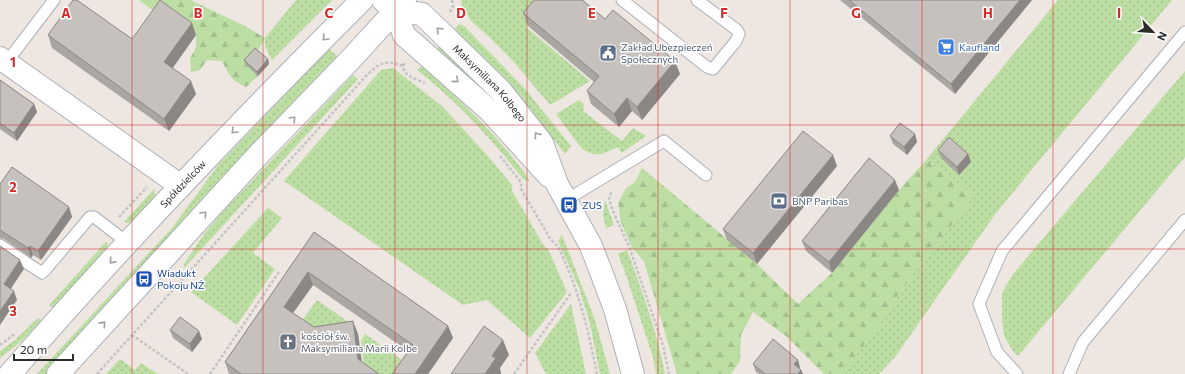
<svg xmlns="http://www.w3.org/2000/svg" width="1185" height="374" font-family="Commissioner,sans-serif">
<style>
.grass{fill:url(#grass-dots)}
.forest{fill:url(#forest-firs)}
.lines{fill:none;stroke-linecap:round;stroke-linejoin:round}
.lane-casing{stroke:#adb0b8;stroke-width:13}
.street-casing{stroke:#adb0b8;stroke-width:24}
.secondary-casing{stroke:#adb0b8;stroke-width:24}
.path{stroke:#c4c4c4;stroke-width:2.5;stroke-dasharray:3 2;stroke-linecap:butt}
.lane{stroke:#fff;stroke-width:11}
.street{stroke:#fff;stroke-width:22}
.secondary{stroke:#fff;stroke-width:22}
.wall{fill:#aaa6a2}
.shaded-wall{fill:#8b8784}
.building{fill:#c6c1bc;stroke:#8b8784}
.oneway{stroke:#a0a0a0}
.grid{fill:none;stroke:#d62828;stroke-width:1;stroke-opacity:0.55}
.labels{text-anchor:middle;stroke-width:3;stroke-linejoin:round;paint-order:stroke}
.service-label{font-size:10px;fill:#4e5e75;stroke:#fff;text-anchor:start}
.shop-label{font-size:10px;fill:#366cbe;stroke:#fff;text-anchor:start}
.street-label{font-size:10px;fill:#2d2d2d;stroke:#fff}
.transit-label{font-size:10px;fill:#164399;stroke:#fff;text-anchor:start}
.worship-label{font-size:10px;fill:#5b616d;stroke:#fff;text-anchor:start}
.grid-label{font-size:13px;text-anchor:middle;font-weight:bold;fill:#d62828;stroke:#fff;stroke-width:3;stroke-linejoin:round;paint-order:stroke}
</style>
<defs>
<pattern id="grass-dots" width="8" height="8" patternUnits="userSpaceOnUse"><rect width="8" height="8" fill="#bcdea3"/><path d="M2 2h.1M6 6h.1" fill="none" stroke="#a2bf8d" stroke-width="1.8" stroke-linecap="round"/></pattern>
<pattern id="forest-firs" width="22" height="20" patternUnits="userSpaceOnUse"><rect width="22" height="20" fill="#bcdea3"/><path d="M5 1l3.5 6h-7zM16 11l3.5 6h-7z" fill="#a2bf8d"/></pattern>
</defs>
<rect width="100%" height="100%" fill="#ede6e1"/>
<path class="grass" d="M296,0H332L272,60L265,46V38Z
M461,0H539L544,4L526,27L590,81L550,105L512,60L489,37L472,22L463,9Z
M1058,0H1172L996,213L895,357L879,374H842L882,321L911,277L974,196L926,160Z
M460,24L465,27L525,89L571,146L565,154L519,94L458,33L455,28Z
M439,46L483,84L482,88L479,89L436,49Z
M329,49L338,57L47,374H37L172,228L219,164Z
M422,66C461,101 500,137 530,181L524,180C492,140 458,102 417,70Z
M393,68L442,106L486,154L512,185V191L544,246L548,249L567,292L530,338L487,300L463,305L284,181L381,70Z
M1185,71V157L1018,356L1013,351L1004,336L1002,319V293L1013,274Z
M353,75L358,79L184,268V264L204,234L228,206Z
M579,100L584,104L583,111L622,141L633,128L646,136L622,153L618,147C603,154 597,158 582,149L556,114Z
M155,188L154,197L131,223L124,222Z
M605,200L614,225L606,228L603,216Z
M268,208L282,218L253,253L275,269L237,325L191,292Z
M562,235L595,320L610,374H600L590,324L579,288L558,241Z
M106,242L108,244L107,248L53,308L49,305Z
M627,250C642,291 657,331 665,374H656L653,357L625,272L618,254Z
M317,300L353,325L319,337L300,323Z
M571,304L586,374H546L535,353Z
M38,318L42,321L17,345L0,358V351L14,341Z
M365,334L402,360L392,374H378L364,365L361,341Z
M120,359L135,370L141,363L158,374H106Z"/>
<path class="forest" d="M139,0H190L245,26L265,38L257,52L246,64L258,76L246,87C232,81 229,75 222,61L207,60L200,70L191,72L190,59L196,47V35L164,13L151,9Z
M926,160L974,196L911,277L882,321L844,372L842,374H824L786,336L753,312L741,335L740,361L731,374H677L644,261L632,248L621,222L618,203L626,188L635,182L642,168L757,264L798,304L832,273L899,190Z"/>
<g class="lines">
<g class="lane-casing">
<path id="lane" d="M622,0L707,67L713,69L736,41L739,34L737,30L697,0
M6,63L54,0
M566,200L664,141L706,175
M0,245L42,273L46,269L90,217H94L128,243
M1017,374L997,352L979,304L1002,251L1185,32
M1069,374L1083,342L1185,220"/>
</g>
<g class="street-casing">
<path id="street" d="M0,58L181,186"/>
</g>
<g class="secondary-casing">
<g id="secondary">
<path id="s1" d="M383,0L396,11L422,14L501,91L542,143L557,184L591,246L598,264L615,309L633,374"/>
<path d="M396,11L404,35L490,111L549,176"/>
<path id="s2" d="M10,374C122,244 241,121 362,0"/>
<path d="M58,374L261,152L350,60L405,0"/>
</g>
</g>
<path class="path" d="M450,12L453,7L452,0
M404,63C400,75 416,79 425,83
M500,156L521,182V189L551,240C558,245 561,252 564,260C581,297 589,335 597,374
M611,192L609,199L613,211L630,249L663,345L669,374
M119,217L147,187
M132,335L188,374
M0,345L16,333
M97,374L366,76C379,63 386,59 403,66
M210,374L279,272
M514,374L571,293"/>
<use href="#lane" class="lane"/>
<use href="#street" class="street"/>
<use href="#secondary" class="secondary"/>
</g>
<path class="wall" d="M583,0L605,19L680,74L642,120L632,111L619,127L591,104L587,91L594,82L528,26L523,13Z
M840,0H1032L955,94Z
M48,35L132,39L196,35L173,68L196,94L169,131L52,48Z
M268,59L269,64L258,76L245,64L244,60Z
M0,80L34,104L37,112L17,141L0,129Z
M915,134L917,142L907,155L893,144L890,136Z
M938,150L968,154L971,162L959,175L941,158Z
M837,166L757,264L727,240L723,229Z
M0,184L69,207L72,217L41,260L33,255L31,258L4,239L0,238Z
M899,190L832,273L806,251L802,241Z
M314,232L448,326L453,338L428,374H392L408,351L313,285L293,313L314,327L358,334L362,362L379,374H229L225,362Z
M170,330L202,339L192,352L173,338Z
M798,360L800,368V369L801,370L803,374H759L756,372L753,364Z"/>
<path class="shaded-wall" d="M1020,0H1032L955,94L951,84Z
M192,23L196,35L168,74L164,62Z
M268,59L269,64L258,76L257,72Z
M675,61L680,74L642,120L637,107Z
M191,81L196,94L169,131L164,119Z
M627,98L632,111L619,127L614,114Z
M34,104L37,112L17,141L14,133Z
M915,134L917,142L907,155L904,147Z
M968,154L971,162L959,175L957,167Z
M833,155L837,166L757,264L753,253Z
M895,180L899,190L832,273L829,262Z
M69,207L72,217L41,260L38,251Z
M30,246L33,255L31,258L28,248Z
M20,260L24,269L8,293L4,284Z
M308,272L313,285L288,320L284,307Z
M14,291L17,300L0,325V311Z
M353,321L358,334L363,372L358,359Z
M448,326L453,338L428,374H415Z
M199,331L202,339L192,352L190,344Z
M503,340L509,355L500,368L501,373V374H485L492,356Z
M798,360L800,368L797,372L794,364Z
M801,370L803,374H798Z"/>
<path class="building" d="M73,0H77L132,39L160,0L192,23L164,62L191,81L164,119L48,35Z
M534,0H582L605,19L613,10L675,61L637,107L627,98L614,114L587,91L599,76L523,13Z
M849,0H1020L951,84Z
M255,48L268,59L257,72L244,60Z
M0,80L34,104L14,133L0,123Z
M900,123L915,134L904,147L890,136Z
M803,131L833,155L753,253L723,229Z
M949,137L968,154L957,167L938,150Z
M869,158L895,180L829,262L802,241Z
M12,167L69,207L38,251L30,246L28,248L0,230V184Z
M314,232L448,326L415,374H392L413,345L308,272L284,307L314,327L353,321L358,359L379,374H241L225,362Z
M0,246L20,260L4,284L14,291L0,311Z
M180,317L199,331L190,344L170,330Z
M484,326L503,340L492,356L496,358L485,374H451Z
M773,339L798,360L794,364L801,370L798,374H765L753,364Z"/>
<defs><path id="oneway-chevron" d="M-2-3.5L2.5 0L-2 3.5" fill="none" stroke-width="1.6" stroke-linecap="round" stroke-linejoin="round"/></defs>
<g class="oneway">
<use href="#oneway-chevron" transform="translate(439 30) rotate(-136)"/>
<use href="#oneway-chevron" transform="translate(325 38) rotate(135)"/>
<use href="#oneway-chevron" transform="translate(456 80) rotate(41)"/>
<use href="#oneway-chevron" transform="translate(293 119) rotate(-46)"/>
<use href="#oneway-chevron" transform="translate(234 131) rotate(134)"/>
<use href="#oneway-chevron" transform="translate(537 135) rotate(-127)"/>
<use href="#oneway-chevron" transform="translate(204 214) rotate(-47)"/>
<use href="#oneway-chevron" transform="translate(112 261) rotate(132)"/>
<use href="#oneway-chevron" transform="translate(103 324) rotate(-48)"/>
</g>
<path class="grid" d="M132,0V374M263,0V374M395,0V374M527,0V374M658,0V374M790,0V374M922,0V374M1053,0V374M0,125H1185M0,249H1185"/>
<defs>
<g id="supermarket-square" transform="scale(0.9)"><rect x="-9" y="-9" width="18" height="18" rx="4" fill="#3f7fe0" stroke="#fff"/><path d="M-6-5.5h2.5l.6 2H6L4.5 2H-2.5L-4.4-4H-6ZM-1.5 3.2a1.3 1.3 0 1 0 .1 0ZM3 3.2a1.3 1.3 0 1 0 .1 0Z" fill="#fff"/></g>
<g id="civic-square" transform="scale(0.9)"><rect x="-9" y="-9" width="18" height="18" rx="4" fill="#5c6f8a" stroke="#fff"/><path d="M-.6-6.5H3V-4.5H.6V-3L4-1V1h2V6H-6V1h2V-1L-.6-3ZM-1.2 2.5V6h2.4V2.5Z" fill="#fff"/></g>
<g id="bank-square" transform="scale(0.9)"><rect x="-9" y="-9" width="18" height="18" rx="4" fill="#5c6f8a" stroke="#fff"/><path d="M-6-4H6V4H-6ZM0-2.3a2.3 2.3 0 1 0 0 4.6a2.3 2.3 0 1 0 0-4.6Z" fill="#fff"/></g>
<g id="bus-square" transform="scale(0.9)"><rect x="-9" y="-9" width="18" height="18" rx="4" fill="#1a4fb4" stroke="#fff"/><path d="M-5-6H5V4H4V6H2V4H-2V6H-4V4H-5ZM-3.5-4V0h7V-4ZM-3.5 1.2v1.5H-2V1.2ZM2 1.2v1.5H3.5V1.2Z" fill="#fff"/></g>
<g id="church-square" transform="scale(0.9)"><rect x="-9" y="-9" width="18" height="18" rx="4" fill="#6b7280" stroke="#fff"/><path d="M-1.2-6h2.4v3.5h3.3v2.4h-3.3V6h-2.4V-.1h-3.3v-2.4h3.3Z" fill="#fff"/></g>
</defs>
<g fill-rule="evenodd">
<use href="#supermarket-square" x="946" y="47"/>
<use href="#civic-square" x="608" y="53"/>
<use href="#bank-square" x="779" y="201"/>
<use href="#bus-square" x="569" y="205"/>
<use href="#bus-square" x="144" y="279"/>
<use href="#church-square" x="288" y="342"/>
</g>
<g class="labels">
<g class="service-label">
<text x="621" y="51">Zakład Ubezpieczeń<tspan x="621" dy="12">Społecznych</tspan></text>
<text x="792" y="205">BNP Paribas</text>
</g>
<g class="shop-label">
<text x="959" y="51">Kaufland</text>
</g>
<g class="street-label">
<text dy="4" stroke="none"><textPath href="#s1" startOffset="140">Maksymiliana Kolbego</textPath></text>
<text dy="4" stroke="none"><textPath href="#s2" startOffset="257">Spółdzielców</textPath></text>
</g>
<g class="transit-label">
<text x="582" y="209">ZUS</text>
<text x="157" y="277">Wiadukt<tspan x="157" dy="12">Pokoju NŻ</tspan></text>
</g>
<g class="worship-label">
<text x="301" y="340">kościół św.<tspan x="301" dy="12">Maksymiliana Marii Kolbe</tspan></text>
</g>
</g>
<g class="grid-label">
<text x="66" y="18">A</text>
<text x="198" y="18">B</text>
<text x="329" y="18">C</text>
<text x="461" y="18">D</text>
<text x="592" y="18">E</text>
<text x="724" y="18">F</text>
<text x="856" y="18">G</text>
<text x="988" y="18">H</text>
<text x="1119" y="18">I</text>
<text x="13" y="67">1</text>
<text x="13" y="192">2</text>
<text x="13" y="316">3</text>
</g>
<g transform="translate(1153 32) rotate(115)" stroke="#ffffff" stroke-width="3" paint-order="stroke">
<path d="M0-3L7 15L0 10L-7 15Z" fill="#2d2d2d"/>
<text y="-6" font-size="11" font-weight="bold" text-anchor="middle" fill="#2d2d2d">N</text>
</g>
<path d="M14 354v6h59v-6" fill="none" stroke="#2d2d2d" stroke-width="2"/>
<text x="20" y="354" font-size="12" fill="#2d2d2d" stroke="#ffffff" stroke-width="3" paint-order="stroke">20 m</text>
</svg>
